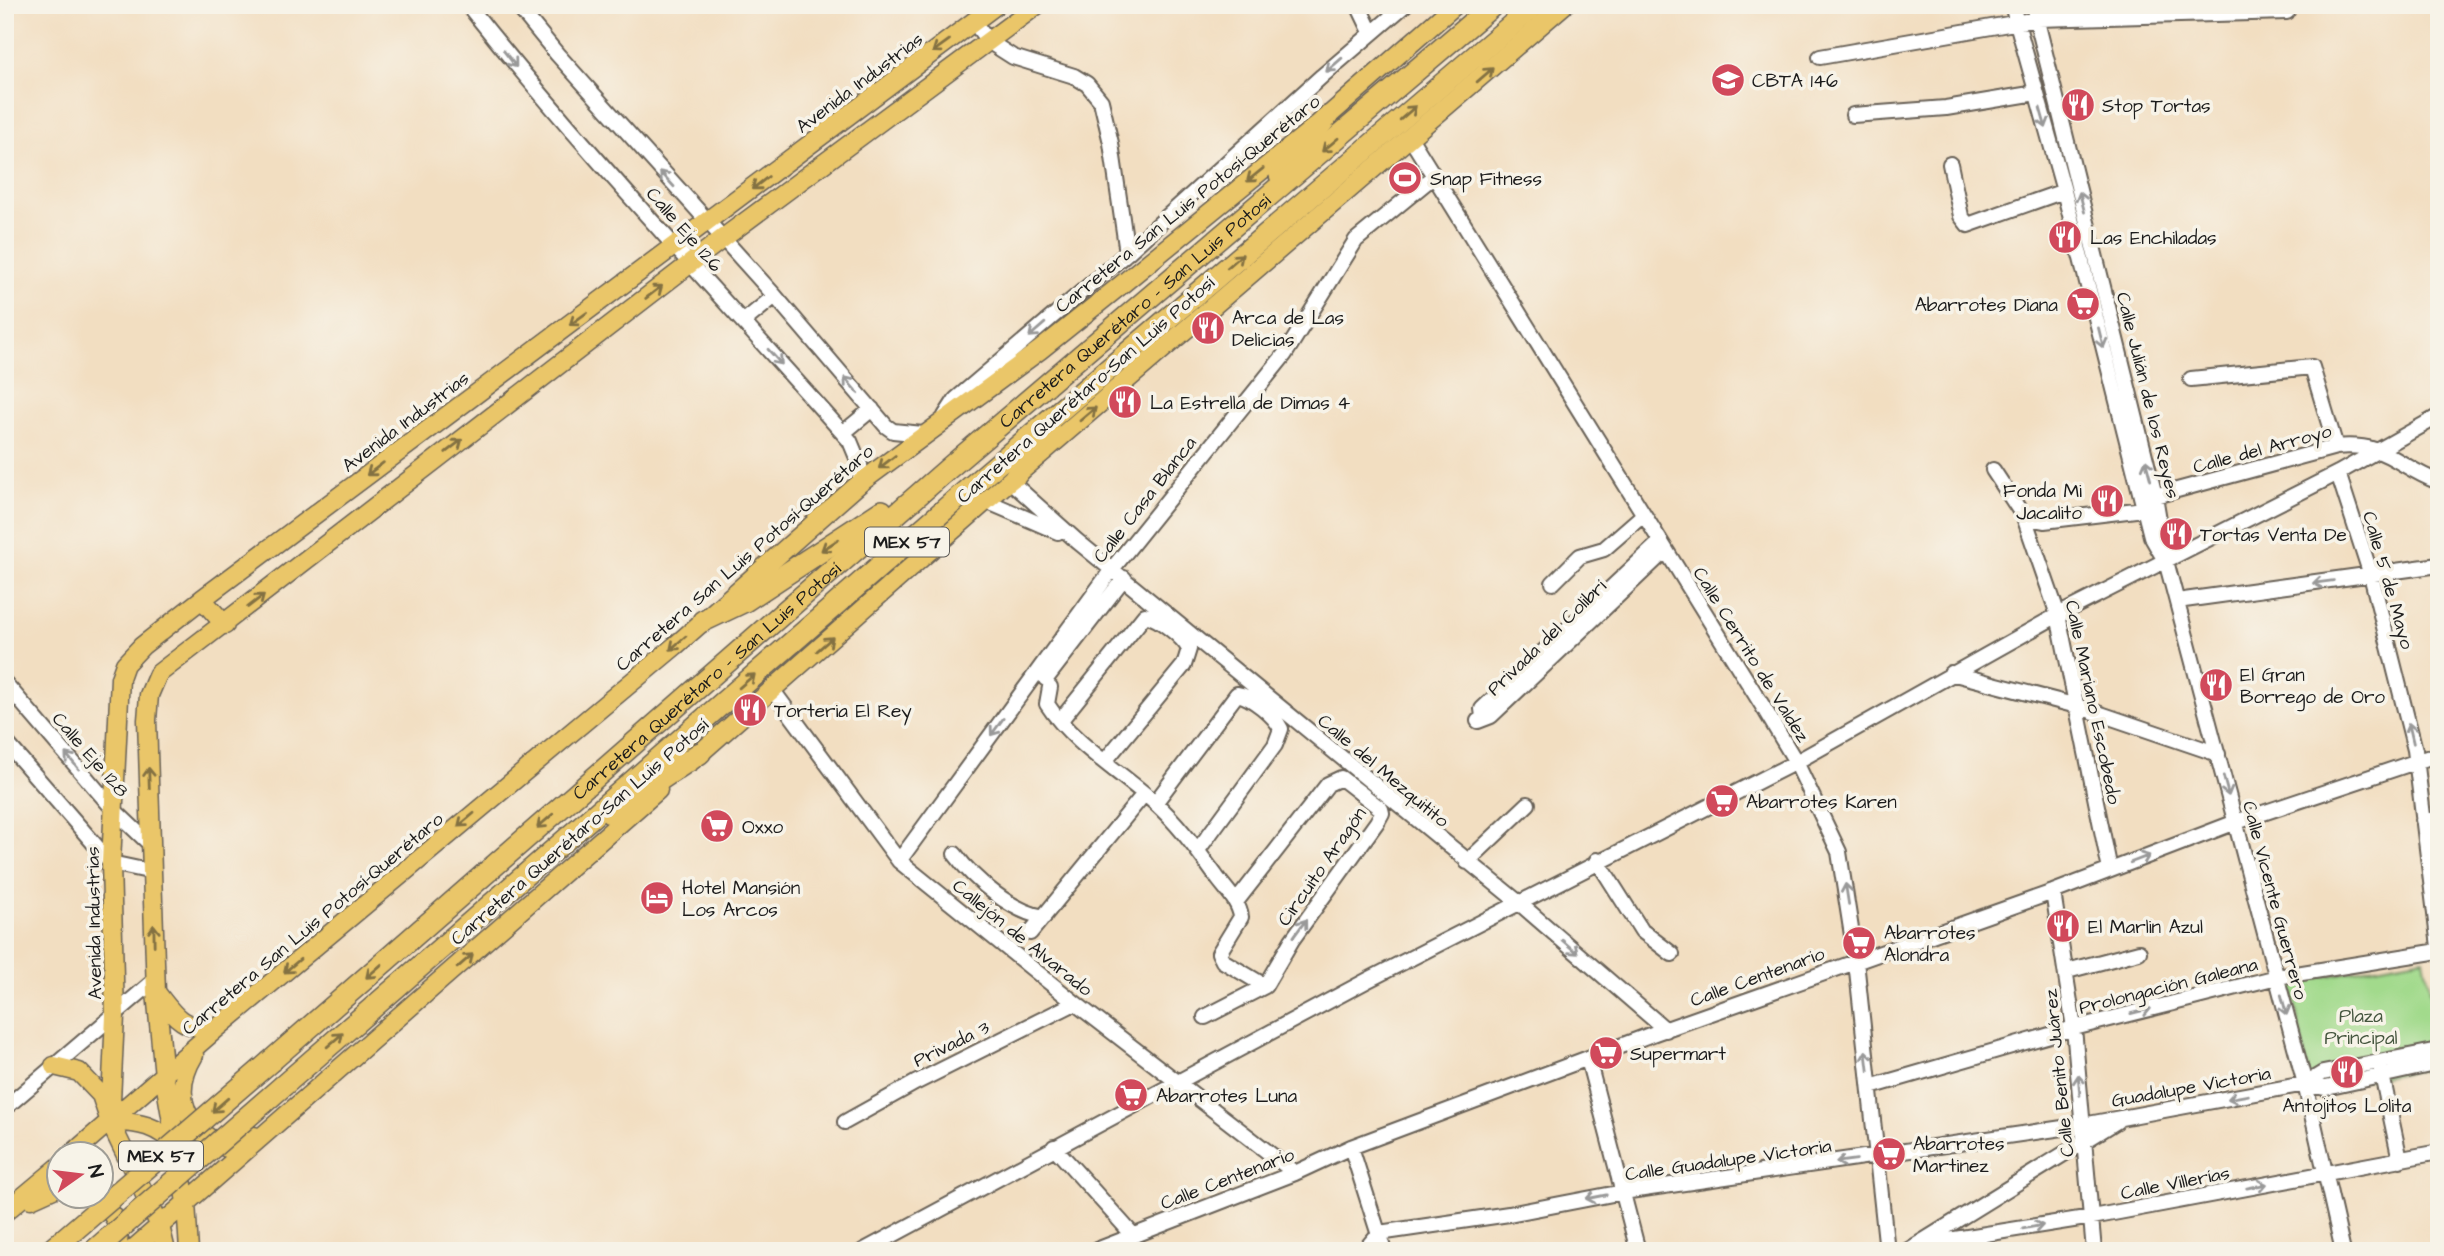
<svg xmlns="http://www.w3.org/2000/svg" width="2444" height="1256" font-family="'Architects Daughter',sans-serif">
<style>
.green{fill:#a2da8c;stroke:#5f7b54;stroke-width:2}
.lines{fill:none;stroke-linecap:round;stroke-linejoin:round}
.minor-casing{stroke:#676056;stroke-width:18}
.major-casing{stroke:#676056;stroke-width:21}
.highway-casing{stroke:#676056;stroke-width:24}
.minor{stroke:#fff;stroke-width:14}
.major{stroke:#eac669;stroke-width:18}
.highway{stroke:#eac669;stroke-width:21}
.highway-bridge-casing{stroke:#676056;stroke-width:24;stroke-linecap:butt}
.highway-bridge{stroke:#eac669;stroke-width:21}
.oneway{stroke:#837142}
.oneway2{stroke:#999}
.labels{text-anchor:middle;stroke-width:7;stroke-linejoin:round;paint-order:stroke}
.shield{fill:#f7f3e8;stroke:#5e5c59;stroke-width:2}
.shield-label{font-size:18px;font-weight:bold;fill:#1c1c1c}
.poi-label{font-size:19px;fill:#1c1c1c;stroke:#f7f3e8;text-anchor:start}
.street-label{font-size:19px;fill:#1c1c1c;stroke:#f7f3e8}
.park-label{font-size:19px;fill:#44553e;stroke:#f7f3e8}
</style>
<rect width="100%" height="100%" fill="#f7f3e8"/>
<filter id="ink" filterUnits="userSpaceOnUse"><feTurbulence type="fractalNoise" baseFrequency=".0143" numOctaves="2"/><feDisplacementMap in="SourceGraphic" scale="14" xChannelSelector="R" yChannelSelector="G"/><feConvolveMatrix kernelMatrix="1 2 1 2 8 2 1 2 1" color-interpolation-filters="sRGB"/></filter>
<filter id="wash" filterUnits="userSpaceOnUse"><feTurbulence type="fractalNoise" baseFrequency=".00686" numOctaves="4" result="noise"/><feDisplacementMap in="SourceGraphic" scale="28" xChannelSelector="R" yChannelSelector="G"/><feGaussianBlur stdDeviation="1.57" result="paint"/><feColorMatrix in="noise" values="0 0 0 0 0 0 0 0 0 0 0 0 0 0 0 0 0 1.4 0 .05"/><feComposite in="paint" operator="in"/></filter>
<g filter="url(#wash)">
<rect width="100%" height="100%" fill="#f2dec1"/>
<path class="green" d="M2424,958L2439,1039V1067L2311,1090L2291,983Z"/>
</g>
<g filter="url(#ink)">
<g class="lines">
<g class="minor-casing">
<path id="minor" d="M468,5C588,157 722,296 850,441L860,465V483
M517,5L557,54L775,296L886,426L893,431L923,434
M1358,5L1371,32
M2012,5L2064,191L2151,536L2163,557
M2033,5L2155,496L2166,561L2305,1084L2343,1251
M974,22L988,41L1013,57L1074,76L1087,84L1101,101L1111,143L1127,253
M1820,57L2037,19L2287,12
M1853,115L1946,108L2036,93
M1411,139L1762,705L1796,762L1839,852L1856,961L1887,1251
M1950,164L1961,216L1968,225L2064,191
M743,322L775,296
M2191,379L2312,367L2336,447
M945,416L956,399L1127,253L1322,76L1405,5
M843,433L872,409
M1993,470L2024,517L2058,615L2110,870
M2338,473L2371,575L2415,750L2439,947
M1010,481L1077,541L1518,902L1666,1030
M2155,496L2336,447C2387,442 2396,466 2439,482
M986,501L1058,532
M2024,517L2044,521L2144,509
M1553,583L1580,556L1604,549L1643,515
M2177,601L2439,565
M1951,673L2077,706L2218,754
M1046,679L1124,578
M5,683L114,810L152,846
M1050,687L1047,704C1072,743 1118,770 1154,802C1178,823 1197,850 1216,876C1225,889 1239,901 1241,917L1219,953L1223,961L1265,986
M771,688L899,861L1075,1003L1295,1173
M1483,717L1482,709L1660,542
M1060,721L1145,615C1159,618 1183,637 1189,649L1184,665L1105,761
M1478,721L1491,716L1665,551
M5,741L111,863L153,872
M1155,803L1237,694C1251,696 1275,716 1281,729L1275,745L1198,850
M2423,820H2439
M955,854C973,879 1012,912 1044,917
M1597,860L1642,931L1672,954
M899,861L1113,568L1285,354L1356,240L1434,176
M1467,862L1528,804
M2053,892L2074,1028L2094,1251
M1030,933L1144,794
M2067,971L2139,952
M1205,1017L1265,986L1292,940L1377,822L1382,813L1381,809L1341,778L1328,784L1236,902
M1588,1059L1638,1251
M2381,1070L2400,1160
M2305,1084L2323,1073L2439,1050
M1870,1087L2074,1028L2277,977L2439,951
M5,1108L155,980
M845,1122L915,1083L1075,1003
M1054,1147L1133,1235
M1351,1147L1384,1251
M1917,1245L2092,1217L2439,1152
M863,1251L1368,980L1796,762L2058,615L2338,473L2439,416
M1094,1251L1295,1173L1351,1147L1655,1033L2053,892L2236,822L2439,754
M1364,1251L1379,1233L1509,1214L1623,1192L2083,1125L2305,1084L2326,1088L2439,1063
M1907,1251L2117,1121"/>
</g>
<g class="major-casing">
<path id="major" d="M202,599L225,625
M690,762L986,501L1564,5
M156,992C176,1018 181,1028 216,1029
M194,1055C170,1095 186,1130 227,1148L254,1136
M54,1066L79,1072L101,1095L110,1122L160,1226L166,1251
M110,1122L115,1016L111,863L120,678L125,664L142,646L202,599L996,5
M110,1122C139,1121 158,1126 178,1147
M72,1154L216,1029L675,646L860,483L1040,350L1121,285L1327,117L1455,5
M98,1196C114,1215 124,1226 116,1251
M31,1199L60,1186
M5,1212L60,1166
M131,1251L658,790
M189,1251L186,1202L164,1076L156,992L147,720L149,695L158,674L722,239L1037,5"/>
</g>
<g class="highway-casing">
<g id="highway">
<path d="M1280,175L1327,117"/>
<path d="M1016,475L1048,432"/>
<path d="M703,621L745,601L882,511"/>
<path d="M610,813L700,753"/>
<path id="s1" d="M271,1061L949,468L1493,5"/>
<path d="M284,1085L966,491L1535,5"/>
</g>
</g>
<use href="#minor" class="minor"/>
<use href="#major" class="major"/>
<use href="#highway" class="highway"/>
<g class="highway-bridge-casing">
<path id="highway-bridge" d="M50,1251L271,1061
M94,1251L284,1085"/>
</g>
<use href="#highway-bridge" class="highway-bridge"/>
</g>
<defs><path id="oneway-shaft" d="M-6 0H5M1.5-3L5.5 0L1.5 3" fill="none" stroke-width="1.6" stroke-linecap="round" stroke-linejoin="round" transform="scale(1.75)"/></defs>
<g class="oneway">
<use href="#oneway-shaft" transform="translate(941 46) rotate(144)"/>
<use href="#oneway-shaft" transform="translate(1485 75) rotate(-41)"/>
<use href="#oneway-shaft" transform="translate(1408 113) rotate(-41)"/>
<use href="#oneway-shaft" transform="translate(1330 145) rotate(140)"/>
<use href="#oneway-shaft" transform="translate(1255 175) rotate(141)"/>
<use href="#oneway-shaft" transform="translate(760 183) rotate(142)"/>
<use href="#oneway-shaft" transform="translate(1235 261) rotate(-41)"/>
<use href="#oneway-shaft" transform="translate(654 292) rotate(-38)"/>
<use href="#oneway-shaft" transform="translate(578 319) rotate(144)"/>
<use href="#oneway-shaft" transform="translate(1088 414) rotate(-40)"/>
<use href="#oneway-shaft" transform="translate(454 446) rotate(-38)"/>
<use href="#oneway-shaft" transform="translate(887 462) rotate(142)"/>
<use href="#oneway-shaft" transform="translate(375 469) rotate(143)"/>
<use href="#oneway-shaft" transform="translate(830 545) rotate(147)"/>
<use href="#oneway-shaft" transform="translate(256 601) rotate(-38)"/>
<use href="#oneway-shaft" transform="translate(678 643) rotate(139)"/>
<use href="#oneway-shaft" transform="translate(825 644) rotate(-41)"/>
<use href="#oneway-shaft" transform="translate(747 681) rotate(-41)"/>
<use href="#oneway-shaft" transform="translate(149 778) rotate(-92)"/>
<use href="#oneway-shaft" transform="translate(466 820) rotate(140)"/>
<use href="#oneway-shaft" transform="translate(545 821) rotate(139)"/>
<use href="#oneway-shaft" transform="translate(154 935) rotate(-91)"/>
<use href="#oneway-shaft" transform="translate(465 961) rotate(-41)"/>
<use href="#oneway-shaft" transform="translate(292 966) rotate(140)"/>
<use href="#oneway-shaft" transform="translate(374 971) rotate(139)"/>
<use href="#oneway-shaft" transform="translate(335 1040) rotate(-41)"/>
<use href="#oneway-shaft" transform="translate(220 1105) rotate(139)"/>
</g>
<g class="oneway2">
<use href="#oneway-shaft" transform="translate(510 59) rotate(52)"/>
<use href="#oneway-shaft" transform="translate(1334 65) rotate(139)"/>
<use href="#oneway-shaft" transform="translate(2043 118) rotate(74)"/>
<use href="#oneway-shaft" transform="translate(667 179) rotate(-132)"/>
<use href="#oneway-shaft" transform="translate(2082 202) rotate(-104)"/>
<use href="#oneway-shaft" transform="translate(1037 330) rotate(139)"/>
<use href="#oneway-shaft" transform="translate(2101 338) rotate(76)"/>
<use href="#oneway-shaft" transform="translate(775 357) rotate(48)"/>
<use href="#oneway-shaft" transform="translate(851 385) rotate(-130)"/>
<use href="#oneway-shaft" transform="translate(2148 470) rotate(-105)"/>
<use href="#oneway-shaft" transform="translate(2323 582) rotate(172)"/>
<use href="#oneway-shaft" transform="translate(997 727) rotate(126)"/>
<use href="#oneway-shaft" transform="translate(2411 733) rotate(-103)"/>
<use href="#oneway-shaft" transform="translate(72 761) rotate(-130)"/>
<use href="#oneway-shaft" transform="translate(2226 786) rotate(75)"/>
<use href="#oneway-shaft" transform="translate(2140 859) rotate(-21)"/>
<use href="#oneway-shaft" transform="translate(1847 894) rotate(-99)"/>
<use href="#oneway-shaft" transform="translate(1300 928) rotate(-54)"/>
<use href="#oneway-shaft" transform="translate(1570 947) rotate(41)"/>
<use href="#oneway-shaft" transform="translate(2284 1005) rotate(75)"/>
<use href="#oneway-shaft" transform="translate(2141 1011) rotate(-14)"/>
<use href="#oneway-shaft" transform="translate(1867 1061) rotate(-97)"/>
<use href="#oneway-shaft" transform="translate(2079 1085) rotate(-95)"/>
<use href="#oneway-shaft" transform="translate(2238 1097) rotate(170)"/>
<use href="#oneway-shaft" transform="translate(1846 1161) rotate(172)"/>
<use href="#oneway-shaft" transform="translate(2257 1186) rotate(-11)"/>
<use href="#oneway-shaft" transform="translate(1596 1197) rotate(169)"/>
<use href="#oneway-shaft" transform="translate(2033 1227) rotate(-10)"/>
</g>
</g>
<defs>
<g id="school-disc" transform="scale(1.75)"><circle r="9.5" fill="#d1495b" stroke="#f7f3e8"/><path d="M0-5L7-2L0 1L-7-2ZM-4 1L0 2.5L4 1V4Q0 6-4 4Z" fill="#fff"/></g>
<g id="restaurant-disc" transform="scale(1.75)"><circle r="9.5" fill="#d1495b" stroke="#f7f3e8"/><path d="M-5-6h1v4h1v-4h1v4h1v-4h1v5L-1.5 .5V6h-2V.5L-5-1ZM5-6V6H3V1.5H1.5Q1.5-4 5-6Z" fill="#fff"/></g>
<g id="stadium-disc" transform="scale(1.75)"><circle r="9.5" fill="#d1495b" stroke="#f7f3e8"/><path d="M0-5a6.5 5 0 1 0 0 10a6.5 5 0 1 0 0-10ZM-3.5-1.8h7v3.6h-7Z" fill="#fff"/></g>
<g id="supermarket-disc" transform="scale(1.75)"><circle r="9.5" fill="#d1495b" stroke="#f7f3e8"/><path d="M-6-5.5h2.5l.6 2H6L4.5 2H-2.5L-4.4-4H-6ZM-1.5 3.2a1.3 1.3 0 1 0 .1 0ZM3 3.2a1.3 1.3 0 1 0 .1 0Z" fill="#fff"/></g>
<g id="hotel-disc" transform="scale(1.75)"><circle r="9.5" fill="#d1495b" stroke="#f7f3e8"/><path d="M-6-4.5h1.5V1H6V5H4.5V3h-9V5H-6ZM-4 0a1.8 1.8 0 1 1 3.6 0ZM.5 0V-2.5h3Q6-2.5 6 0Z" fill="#fff"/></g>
</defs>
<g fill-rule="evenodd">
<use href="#school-disc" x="1728" y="80"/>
<use href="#restaurant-disc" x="2078" y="105"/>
<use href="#stadium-disc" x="1405" y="178"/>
<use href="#restaurant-disc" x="2065" y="237"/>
<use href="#supermarket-disc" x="2083" y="304"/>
<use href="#restaurant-disc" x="1208" y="328"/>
<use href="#restaurant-disc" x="1125" y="402"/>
<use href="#restaurant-disc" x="2107" y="501"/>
<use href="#restaurant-disc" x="2176" y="534"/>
<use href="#restaurant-disc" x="2216" y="685"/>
<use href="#restaurant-disc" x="750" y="710"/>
<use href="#supermarket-disc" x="1722" y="801"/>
<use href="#supermarket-disc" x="717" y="826"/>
<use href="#hotel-disc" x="657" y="898"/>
<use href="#restaurant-disc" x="2063" y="926"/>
<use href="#supermarket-disc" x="1859" y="943"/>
<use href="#supermarket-disc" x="1606" y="1053"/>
<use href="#restaurant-disc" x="2347" y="1072"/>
<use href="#supermarket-disc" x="1131" y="1095"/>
<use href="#supermarket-disc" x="1889" y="1154"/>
</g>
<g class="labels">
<g class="shield">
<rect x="865" y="527.5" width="84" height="29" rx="5"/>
<rect x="119" y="1141.5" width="84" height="29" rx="5"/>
</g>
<g class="shield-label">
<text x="907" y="548">MEX 57</text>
<text x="161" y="1162">MEX 57</text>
</g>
<g class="poi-label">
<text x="1752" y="87">CBTA 146</text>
<text x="2102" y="112">Stop Tortas</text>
<text x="1430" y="185">Snap Fitness</text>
<text x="2090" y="244">Las Enchiladas</text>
<text x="2058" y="311" text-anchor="end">Abarrotes Diana</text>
<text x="1232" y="324">Arca de Las<tspan x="1232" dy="22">Delicias</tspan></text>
<text x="1150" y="409">La Estrella de Dimas 4</text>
<text x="2082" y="497" text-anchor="end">Fonda Mi<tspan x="2082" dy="22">Jacalito</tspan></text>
<text x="2200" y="541">Tortas Venta De</text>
<text x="2240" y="681">El Gran<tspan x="2240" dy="22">Borrego de Oro</tspan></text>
<text x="774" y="717">Torteria El Rey</text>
<text x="1746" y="808">Abarrotes Karen</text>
<text x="742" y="833">Oxxo</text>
<text x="682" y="894">Hotel Mansión<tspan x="682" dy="22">Los Arcos</tspan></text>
<text x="2088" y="933">El Marlin Azul</text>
<text x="1884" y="939">Abarrotes<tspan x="1884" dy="22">Alondra</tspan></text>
<text x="1630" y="1060">Supermart</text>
<text x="1156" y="1102">Abarrotes Luna</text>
<text x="2347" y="1112" text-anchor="middle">Antojitos Lolita</text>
<text x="1913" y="1150">Abarrotes<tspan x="1913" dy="22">Martinez</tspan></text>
</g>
<g class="street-label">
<text transform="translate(859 82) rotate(-37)" y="7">Avenida Industrias</text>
<text transform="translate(1187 203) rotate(-39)" y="7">Carretera San Luis Potosí-Querétaro</text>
<text transform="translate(685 229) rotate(49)" y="7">Calle Eje 126</text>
<text dy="7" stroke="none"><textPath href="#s1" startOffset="1144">Carretera Querétaro - San Luis Potosí</textPath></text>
<text transform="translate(1085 389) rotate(-41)" y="7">Carretera Querétaro-San Luis Potosí</text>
<text transform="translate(2149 395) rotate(76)" y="7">Calle Julián de los Reyes</text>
<text transform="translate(405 421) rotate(-37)" y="7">Avenida Industrias</text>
<text transform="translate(2262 448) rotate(-15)" y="7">Calle del Arroyo</text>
<text transform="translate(1144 499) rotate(-52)" y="7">Calle Casa Blanca</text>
<text transform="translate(744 557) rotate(-41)" y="7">Carretera San Luis Potosí-Querétaro</text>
<text transform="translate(2389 580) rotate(74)" y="7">Calle 5 de Mayo</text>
<text transform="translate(1546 637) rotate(-44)" y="7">Privada del Colibrí</text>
<text transform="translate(1752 654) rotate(58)" y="7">Calle Cerrito de Valdez</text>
<text dy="7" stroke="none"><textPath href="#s1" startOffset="578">Carretera Querétaro - San Luis Potosí</textPath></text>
<text transform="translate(2094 702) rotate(78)" y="7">Calle Mariano Escobedo</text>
<text transform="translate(91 754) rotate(49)" y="7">Calle Eje 128</text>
<text transform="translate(1384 770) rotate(40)" y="7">Calle del Mezquitito</text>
<text transform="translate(579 831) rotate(-41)" y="7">Carretera Querétaro-San Luis Potosí</text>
<text transform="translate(1321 866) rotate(-55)" y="7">Circuito Aragón</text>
<text transform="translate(2276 900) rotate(75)" y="7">Calle Vicente Guerrero</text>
<text transform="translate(93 923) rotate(-91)" y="7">Avenida Industrias</text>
<text transform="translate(312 923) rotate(-40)" y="7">Carretera San Luis Potosí-Querétaro</text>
<text transform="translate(1023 937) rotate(39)" y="7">Callejón de Alvarado</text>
<text transform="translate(1757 976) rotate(-20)" y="7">Calle Centenario</text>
<text transform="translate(2168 985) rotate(-14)" y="7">Prolongación Galeana</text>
<text transform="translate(951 1043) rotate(-26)" y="7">Privada 3</text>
<text transform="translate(2058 1073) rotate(-96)" y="7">Calle Benito Juárez</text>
<text transform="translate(2191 1086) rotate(-10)" y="7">Guadalupe Victoria</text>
<text transform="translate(1728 1159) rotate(-8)" y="7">Calle Guadalupe Victoria</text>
<text transform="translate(1227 1178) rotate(-21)" y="7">Calle Centenario</text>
<text transform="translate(2175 1182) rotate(-11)" y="7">Calle Villerías</text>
</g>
<g class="park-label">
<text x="2361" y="1022">Plaza<tspan x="2361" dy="22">Principal</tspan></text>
</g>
</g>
<rect width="2444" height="1256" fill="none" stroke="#f7f3e8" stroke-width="28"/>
<g transform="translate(80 1175) rotate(76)"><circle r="33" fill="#f7f3e8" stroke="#9f9d96" stroke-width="2"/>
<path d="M0-5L12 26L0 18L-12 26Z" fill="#d1495b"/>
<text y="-10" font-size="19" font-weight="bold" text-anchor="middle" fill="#1c1c1c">N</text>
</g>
</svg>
